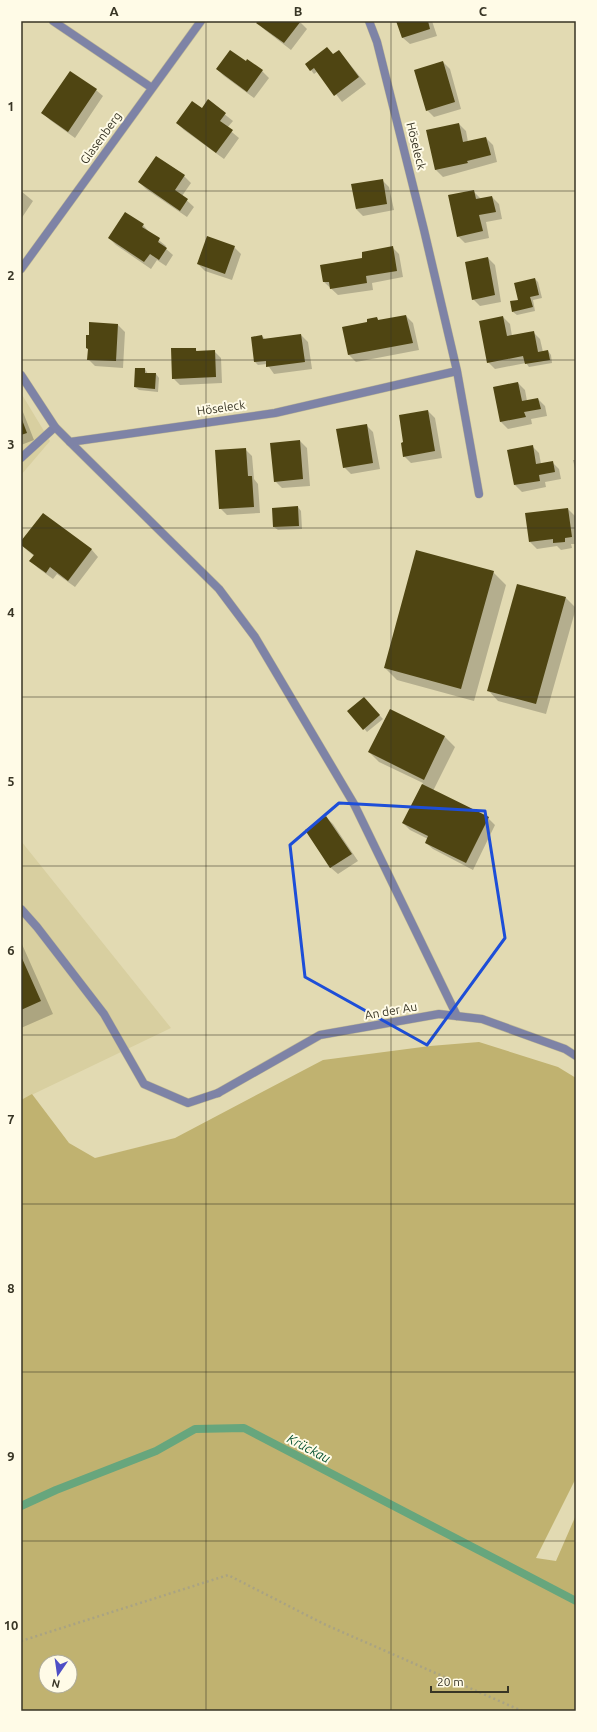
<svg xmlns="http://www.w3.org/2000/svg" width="597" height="1732" font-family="Ubuntu,sans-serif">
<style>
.built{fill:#d8cfa0}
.green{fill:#c0b270;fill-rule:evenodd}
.shadow{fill:#0003}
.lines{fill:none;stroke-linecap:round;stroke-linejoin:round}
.stream{stroke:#67a67d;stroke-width:8}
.building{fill:#4f4512}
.service-casing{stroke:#c0b996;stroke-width:9}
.minor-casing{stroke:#c0b996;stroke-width:9}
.path{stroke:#a9a383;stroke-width:2.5;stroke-dasharray:2 3;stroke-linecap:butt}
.service{stroke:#7e83a6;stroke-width:8}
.minor{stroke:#7e83a6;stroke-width:8}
.marked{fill:none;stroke:#1d4ed8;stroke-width:3;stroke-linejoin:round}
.grid{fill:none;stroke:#383525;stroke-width:1;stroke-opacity:0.55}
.labels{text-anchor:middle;stroke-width:4;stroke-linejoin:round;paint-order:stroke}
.street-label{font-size:12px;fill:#383525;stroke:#fffbe7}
.water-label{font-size:13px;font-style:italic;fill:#075232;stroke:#fffbe7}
.neatline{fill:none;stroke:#383525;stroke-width:1.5}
.grid-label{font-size:13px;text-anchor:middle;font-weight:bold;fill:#383525}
</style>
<rect width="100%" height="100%" fill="#e2dab2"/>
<path class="built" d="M21,393L50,441L21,475Z
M21,841L171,1028L21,1100Z"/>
<path class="green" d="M479,1042L558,1067L576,1078V1478L536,1558L556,1561L576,1515V1711H21V1100L32,1094L69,1143L95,1158L175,1138L323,1060L430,1046ZM46,1662H70V1686H46Z"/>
<path class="shadow" d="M259,21H299L307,29L291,50L265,30L258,23Z
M397,21H432L437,36L410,44L403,38Z
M339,51L366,84L342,102L318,71L314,74L306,64L333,55Z
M443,62L450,69L461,109L434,117L427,110Z
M217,69L262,71L269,78L254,98L224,76Z
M96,90L103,96L75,138L50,120L43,113Z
M208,101L233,121L227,128L239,138L224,159L184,130L177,123L202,109Z
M459,124L466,131L468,142L486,138L493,145L497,162L443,177L436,170L427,131Z
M184,176L191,183L182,196L194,207L187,217L146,189L139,182Z
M382,180L389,187L394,210L363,216L356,209L352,185Z
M21,191L33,201L21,219Z
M473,191L481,199L492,197L499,204L502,219L486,222L489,238L465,243L458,236Z
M143,225L150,233L166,246L165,248L173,255L166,266L157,260L151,269L116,245L109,238Z
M234,247L241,254L232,280L205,271L198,264Z
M392,247L399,254L403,277L372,283L373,290L338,295L324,282L321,265L364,259Z
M488,258L495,265L501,302L480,306L473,299Z
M535,279L538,282L542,298L533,300L535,311L517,315L513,312Z
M406,316L413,323L419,350L356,362L349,355L343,327L369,323L377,318L379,321Z
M503,317L510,324L512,336L533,332L540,339L543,352L548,351L551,355L552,363L529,367L526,363L495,369L488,362Z
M118,325L125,332L123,368L95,366L88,359L89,350L87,348Z
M301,335L308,342L312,369L274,374L267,364L258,365L255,362L252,338L262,336L265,339Z
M195,349L198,352L214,351L221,358L222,383L180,385L173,378Z
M145,369L148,374H156L159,378L158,392L139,390L135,387Z
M518,383L525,390L527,401L538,399L545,406L547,416L531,419L532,424L508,429L501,422L494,387Z
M21,407L34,440L21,445Z
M428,411L435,418L442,458L411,463L404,456Z
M366,425L373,432L380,469L351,474L344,467Z
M300,441L307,448L310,486L282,488L275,481Z
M532,446L539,453L541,464L552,462L559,469L561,479L545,482L546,487L522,492L515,485L508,450Z
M245,449L252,456L254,479L258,484L260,513L227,515L220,508Z
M573,460H576V472Z
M298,507L301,511L302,529L278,530L274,527L273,509Z
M568,509L575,516L576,544H571L572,548L561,550L557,546L537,549L530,542Z
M43,514L92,550L98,557L75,587L57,574L53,579L38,568L31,561L34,556L21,545Z
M493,572L506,585L474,701L397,680L385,668Z
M566,598L576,608L546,714L498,701L488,690Z
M367,702L383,719L367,732L349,711Z
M390,710L445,737L455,747L433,791L488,818L495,825L473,870L433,849L426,843L428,839L410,830L403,823L423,783L379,762L369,752Z
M326,817L333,824L358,861L338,874L331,868L306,830Z
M21,942L53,1014L21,1028Z"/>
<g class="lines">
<path class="stream" d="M21,1506L56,1490L156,1451L195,1429L244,1428L576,1601"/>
</g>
<path class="building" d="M258,21H301L284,43L256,23Z
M396,21H428L430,29L402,38Z
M327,47L333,54L339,50L359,77L334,96L314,68L310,71L305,64Z
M230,50L246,61L247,59L263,70L247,92L216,69Z
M443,61L455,102L426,111L414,70Z
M70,71L97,89L68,132L41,113Z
M208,99L226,113L220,121L233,130L216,153L176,123L192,101L202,108Z
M459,123L463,142L486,137L491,155L467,161L468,163L435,170L426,130Z
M156,156L185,175L175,190L188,199L180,211L138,182Z
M383,179L387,204L356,209L351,184Z
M474,190L476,199L492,196L496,212L479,215L483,231L457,237L448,195Z
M125,212L144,224L142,227L160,238L158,242L167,248L159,260L150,254L144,262L108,238Z
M207,236L235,246L225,274L197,264Z
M393,246L397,271L366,276L367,283L330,289L329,282H323L320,265L362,258V252Z
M488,257L495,295L472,300L465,262Z
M535,278L539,295L530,297L533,307L512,312L510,301L518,300L514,283Z
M406,315L413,343L348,355L342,327L367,322V319L377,317L378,320Z
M503,316L507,336L534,331L538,352L548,350L550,360L525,364L523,356L487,363L479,321Z
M89,322L118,324L116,361L87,360L88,349L86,348V335H89Z
M301,334L305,362L266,367V361L254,362L251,337L262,335L263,339Z
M171,348H196V351L215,350L216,377L172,379Z
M135,368H145V373H156L155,389L134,387Z
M518,382L522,401L538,398L541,409L524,412L526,417L500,422L493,387Z
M428,410L435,451L403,457L401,443L403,442L399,415Z
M21,417L27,433L21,435Z
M367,424L373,463L343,468L336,429Z
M300,440L303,479L274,482L270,443Z
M533,445L536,464L553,461L555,472L539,475L540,481L514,485L507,450Z
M246,448L248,476H252L254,507L219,509L215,450Z
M298,506L299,526L273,527L272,508Z
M568,508L572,537L565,538V542L553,543V539L529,542L525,513Z
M43,513L92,549L68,581L50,567L46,573L29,561L34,555L21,545V541Z
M416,550L494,571L461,689L384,668Z
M517,584L566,597L536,704L487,691Z
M364,697L380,715L363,730L347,711Z
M390,709L445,736L424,780L368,752Z
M422,784L489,817L466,863L425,843L428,836L402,823Z
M326,816L352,854L330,868L305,830Z
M21,956L41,1001L21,1010Z"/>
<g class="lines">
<g class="service-casing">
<path id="service" d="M70,442L219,589L255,637L354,804L457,1016
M21,458L55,427
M21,909L37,927L104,1014L144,1084L188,1103L218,1093"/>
</g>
<g class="minor-casing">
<path id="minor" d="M53,21L152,88
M369,21L377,42L424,230L457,371L479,494
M21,269L201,21
M21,375L55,427L70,442L275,413L457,371
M218,1093L320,1035L439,1014L482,1019L565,1049L576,1056"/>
</g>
<path class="path" d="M21,1641L228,1575L324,1624L522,1711"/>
<use href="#service" class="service"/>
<use href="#minor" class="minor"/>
</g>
<path class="marked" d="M339,803L485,811L505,938L427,1045L305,977L290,845Z"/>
<path class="grid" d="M206,21V1711M391,21V1711M21,191H576M21,360H576M21,528H576M21,697H576M21,866H576M21,1035H576M21,1204H576M21,1372H576M21,1541H576"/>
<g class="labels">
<g class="street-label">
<text transform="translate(101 138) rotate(-54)" y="4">Glasenberg</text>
<text transform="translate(416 146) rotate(76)" y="4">Höseleck</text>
<text transform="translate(221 408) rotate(-8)" y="4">Höseleck</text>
<text transform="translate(391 1011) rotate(-10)" y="4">An der Au</text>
</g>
<g class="water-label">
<text transform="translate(309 1448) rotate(28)" y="5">Krückau</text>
</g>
</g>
<rect width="597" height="1732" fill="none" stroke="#fffbe7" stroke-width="44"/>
<g transform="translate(58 1674) rotate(193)"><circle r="19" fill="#fffbe7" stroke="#afac99"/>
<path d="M0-3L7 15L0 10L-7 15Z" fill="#4f4fc5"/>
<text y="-6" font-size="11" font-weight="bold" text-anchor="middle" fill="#383525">N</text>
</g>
<path d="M431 1686v6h77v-6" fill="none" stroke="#383525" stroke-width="2"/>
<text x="437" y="1686" font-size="12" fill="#383525" stroke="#fffbe7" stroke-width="3" paint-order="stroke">20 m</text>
<rect x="22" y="22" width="553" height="1688" class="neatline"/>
<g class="grid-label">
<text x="114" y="16">A</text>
<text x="298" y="16">B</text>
<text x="483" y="16">C</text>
<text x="11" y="111">1</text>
<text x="11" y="280">2</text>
<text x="11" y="449">3</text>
<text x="11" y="617">4</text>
<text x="11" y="786">5</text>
<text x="11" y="955">6</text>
<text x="11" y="1124">7</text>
<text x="11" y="1293">8</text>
<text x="11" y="1461">9</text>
<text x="11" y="1630">10</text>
</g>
</svg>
